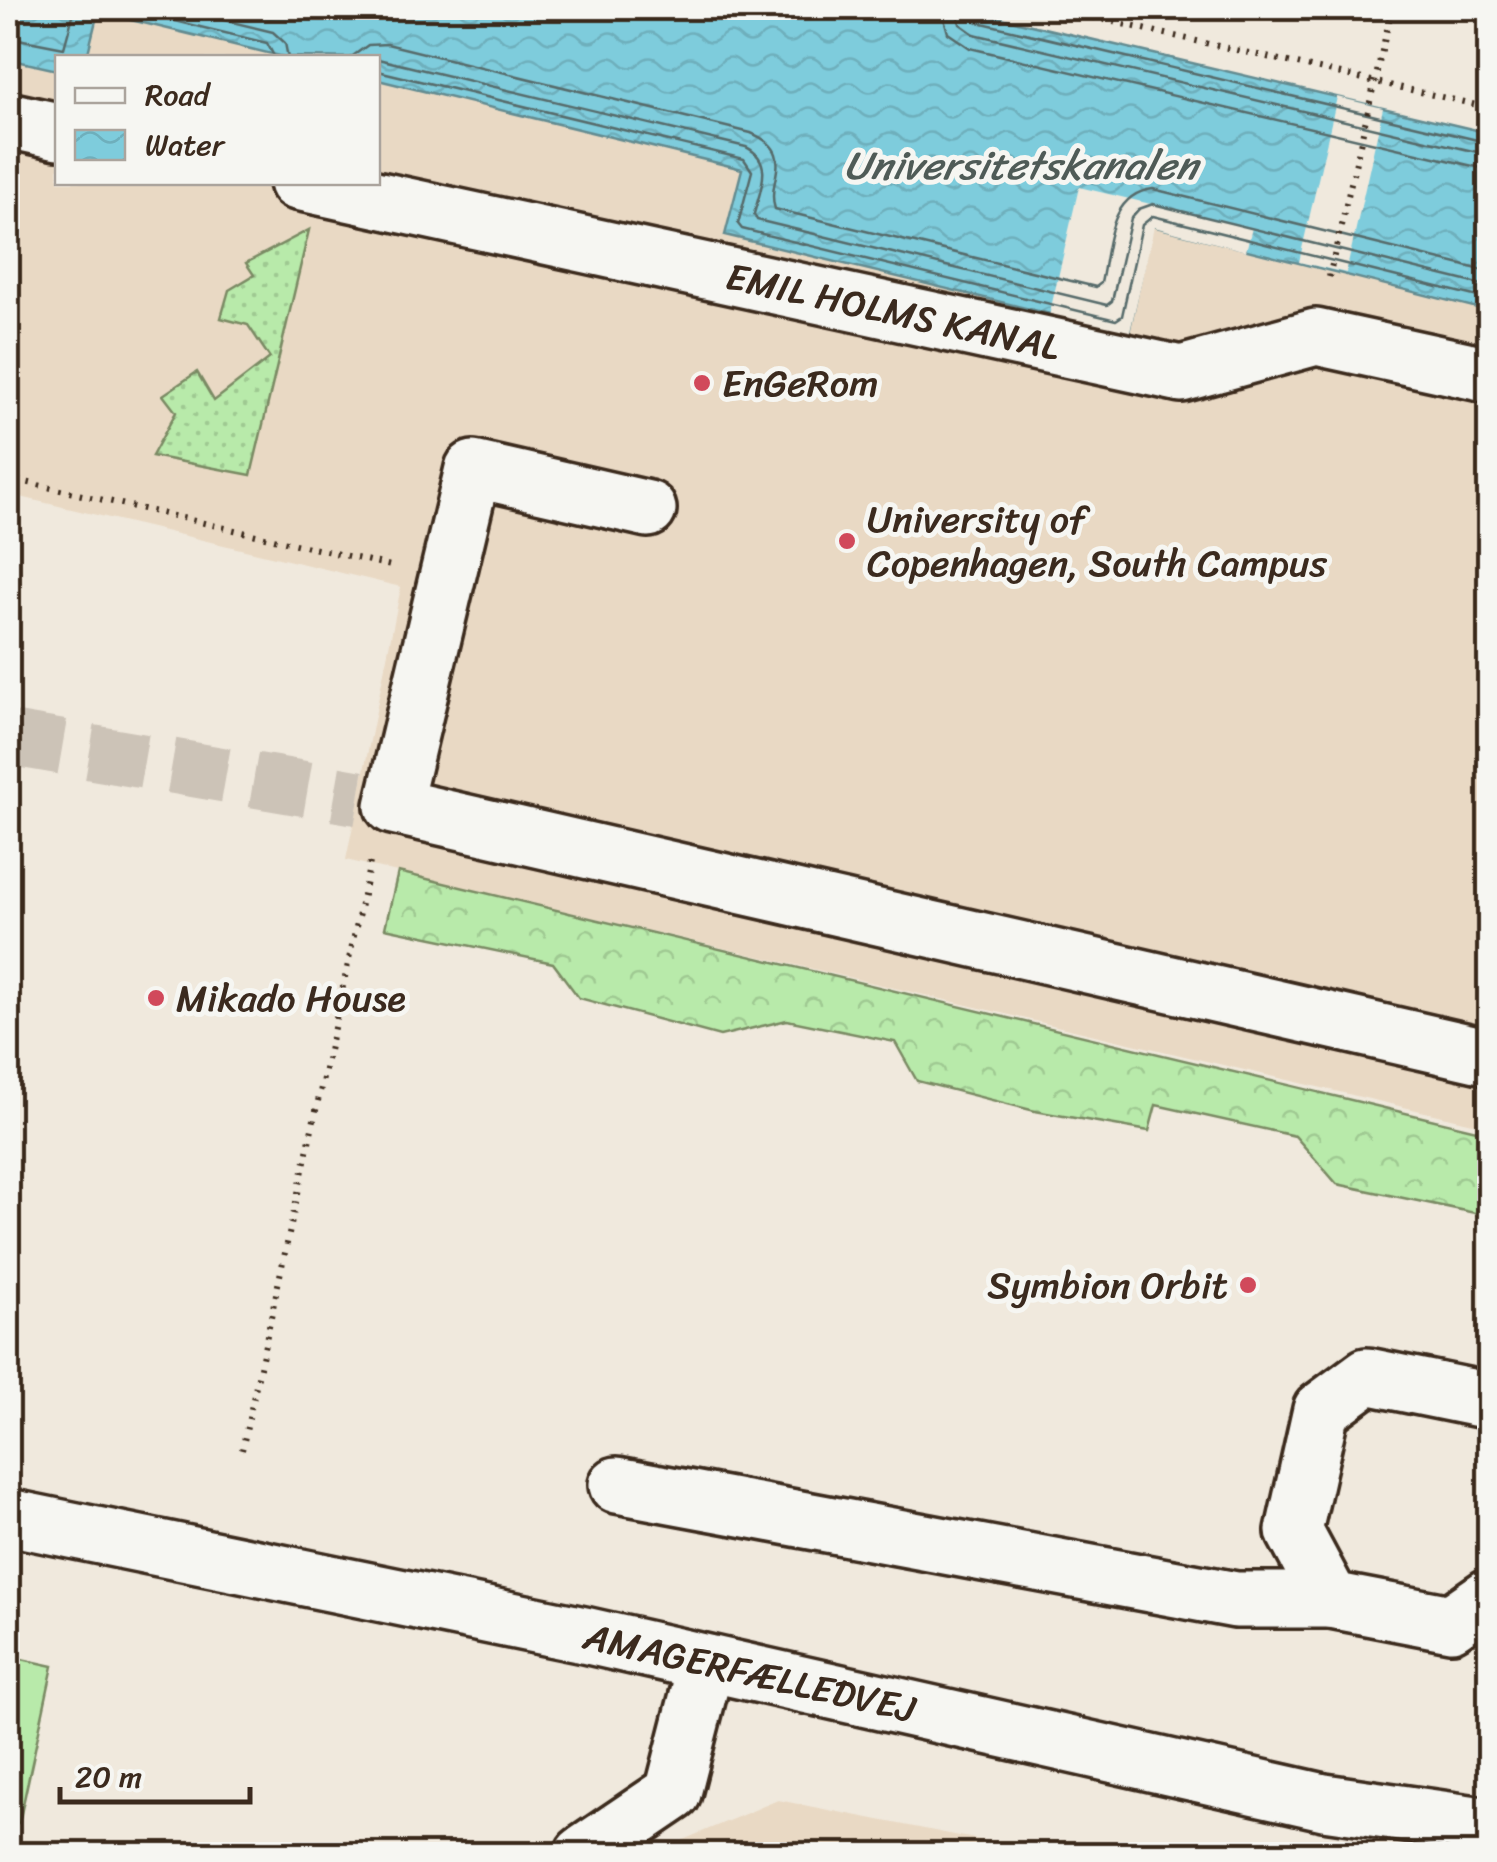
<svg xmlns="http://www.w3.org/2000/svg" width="1497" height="1862" font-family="Sriracha,sans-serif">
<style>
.built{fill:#e9d9c4;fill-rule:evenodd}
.grass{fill:url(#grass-dots);stroke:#7a8a64;stroke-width:2.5}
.forest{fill:url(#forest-crowns);stroke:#7a8a64;stroke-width:2.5}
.pitch{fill:#b8eaaa;stroke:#7a8a64;stroke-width:2.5}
.water{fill:url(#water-waves);stroke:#638b90;stroke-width:2.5}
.pier{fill:#f0e9dd}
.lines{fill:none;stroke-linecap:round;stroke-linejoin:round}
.shore{stroke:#566b6a;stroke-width:2.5}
.minor-tunnel{stroke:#ccc3b7;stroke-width:55;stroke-dasharray:55 28;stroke-linecap:butt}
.minor-casing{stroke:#3b2a1e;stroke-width:62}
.path{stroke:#3b2a1e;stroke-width:6;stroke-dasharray:2.5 8;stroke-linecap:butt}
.minor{stroke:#f6f6f2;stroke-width:55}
.poi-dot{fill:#d1495b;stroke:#f6f6f2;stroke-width:4}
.labels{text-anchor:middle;stroke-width:10;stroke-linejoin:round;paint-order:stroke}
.street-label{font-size:38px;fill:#3b2a1e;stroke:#f6f6f2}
.poi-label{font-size:38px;fill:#3b2a1e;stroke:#f6f6f2;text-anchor:start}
.water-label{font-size:40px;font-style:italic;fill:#4f5b57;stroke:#f6f6f2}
</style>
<defs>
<pattern id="grass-dots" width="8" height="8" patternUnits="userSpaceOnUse" patternTransform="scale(2.5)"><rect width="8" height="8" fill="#b8eaaa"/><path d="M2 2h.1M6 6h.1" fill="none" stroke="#9fc992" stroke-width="1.8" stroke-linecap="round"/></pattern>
<pattern id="forest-crowns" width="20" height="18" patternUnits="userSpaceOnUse" patternTransform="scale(2.5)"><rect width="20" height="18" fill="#b8eaaa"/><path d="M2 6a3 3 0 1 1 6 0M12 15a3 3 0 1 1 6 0" fill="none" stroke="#9fc992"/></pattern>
<pattern id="water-waves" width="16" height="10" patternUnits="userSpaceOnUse" patternTransform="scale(2.5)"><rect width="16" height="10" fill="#7eccdc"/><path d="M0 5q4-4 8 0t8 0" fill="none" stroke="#6eafbc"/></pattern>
</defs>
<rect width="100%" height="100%" fill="#f0e9dd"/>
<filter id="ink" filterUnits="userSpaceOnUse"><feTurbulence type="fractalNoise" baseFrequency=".01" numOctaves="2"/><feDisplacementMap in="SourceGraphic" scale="20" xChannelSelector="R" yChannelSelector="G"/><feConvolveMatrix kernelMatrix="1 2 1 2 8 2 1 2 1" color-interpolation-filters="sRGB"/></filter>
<g filter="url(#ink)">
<path class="built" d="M8,8H960L1489,134V1127L346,860L401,587L8,494ZM58,58H378V182H58Z
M778,1800L1051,1854H674L671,1845Z"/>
<path class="grass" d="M309,230L251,475L152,456L176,412L163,395L197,372L214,401L270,358L248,325L221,318L229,290L254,275L246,263Z"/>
<path class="forest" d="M398,872L1489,1133V1216L1337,1184L1295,1136L1156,1105L1149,1131L1035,1111L917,1081L895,1042L787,1020L720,1036L579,998L553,963L385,928Z"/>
<path class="pitch" d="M8,1656L53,1666L19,1823L8,1821Z"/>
<path class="water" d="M8,8H959L1489,133V311L1152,226L1129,333L725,235L742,169L378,80V58L284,57L98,12L87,57L58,58L57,70L8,59Z"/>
<path class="pier" d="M1337,97L1383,108L1346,273L1299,262Z
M1079,187L1252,228L1246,251L1154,227L1129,336L1049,316Z"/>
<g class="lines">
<path class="shore" d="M121,8L267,43L275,58
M174,8L273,32L285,43L288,58
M941,8L948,33L970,48L1490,170
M956,8L960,24L974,34L1490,155
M968,8L970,17L978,22L1490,143
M8,37L64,48L75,8
M350,58L368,45L387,44L751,133C799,153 765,180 775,209L1096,287L1101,283C1109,248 1108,194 1153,189L1490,272
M378,59L746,147C775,161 760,190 754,214L757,220L1107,305L1112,301L1131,218L1139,209L1153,204L1490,287
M378,71L744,159L752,171L738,224L742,229L1116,320L1122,316L1142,225L1153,216L1490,300"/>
<path class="minor-tunnel" d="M8,738L359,798"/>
<g class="minor-casing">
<g id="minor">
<path d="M8,120L58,131"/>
<path id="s1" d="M297,182L1181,374L1316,337L1490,375"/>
<path d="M648,509L473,469L393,806L1490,1057"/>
<path d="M1490,1401L1367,1376L1321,1410L1294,1531L1331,1600L1451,1623L1490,1596"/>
<path d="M617,1485L1236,1600H1331"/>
<path id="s2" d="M8,1517L584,1635L1324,1802L1490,1826"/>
<path d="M583,1854L673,1793L706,1664"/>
</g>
</g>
<path class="path" d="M1052,8L1490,108
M1329,277L1392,8
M8,478L391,566
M242,1450L371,858"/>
<use href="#minor" class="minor"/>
</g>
</g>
<g class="poi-dot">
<circle cx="702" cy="383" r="10"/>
<circle cx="847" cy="541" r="10"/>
<circle cx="156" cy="998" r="10"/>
<circle cx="1248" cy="1285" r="10"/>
</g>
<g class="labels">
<g class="street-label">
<text dy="13" stroke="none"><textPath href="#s1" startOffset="610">EMIL HOLMS KANAL</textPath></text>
<text dy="13" stroke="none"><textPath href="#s2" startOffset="758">AMAGERFÆLLEDVEJ</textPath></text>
</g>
<g class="poi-label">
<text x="722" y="396">EnGeRom</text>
<text x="867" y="532">University of<tspan x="867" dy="44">Copenhagen, South Campus</tspan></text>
<text x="176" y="1011">Mikado House</text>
<text x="1228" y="1298" text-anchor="end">Symbion Orbit</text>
</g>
<g class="water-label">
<text x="1021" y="179">Universitetskanalen</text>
</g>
</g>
<rect width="1497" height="1862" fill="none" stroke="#f6f6f2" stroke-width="40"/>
<rect x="20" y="20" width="1457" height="1822" fill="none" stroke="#3b2a1e" stroke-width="4" filter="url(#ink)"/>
<rect x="55" y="55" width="325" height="130" fill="#f6f6f2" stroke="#aba49d" stroke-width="2.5"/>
<rect x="75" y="88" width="50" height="15" fill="#f6f6f2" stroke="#aba49d" stroke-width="2.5"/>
<text x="145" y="105" font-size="30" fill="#3b2a1e">Road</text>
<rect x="75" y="130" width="50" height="30" fill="url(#water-waves)" stroke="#aba49d" stroke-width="2.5"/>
<text x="145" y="155" font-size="30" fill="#3b2a1e">Water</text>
<path d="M60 1787v15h190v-15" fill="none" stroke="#3b2a1e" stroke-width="5"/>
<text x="75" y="1787" font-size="30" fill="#3b2a1e" stroke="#f6f6f2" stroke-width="8" paint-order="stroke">20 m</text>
</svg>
